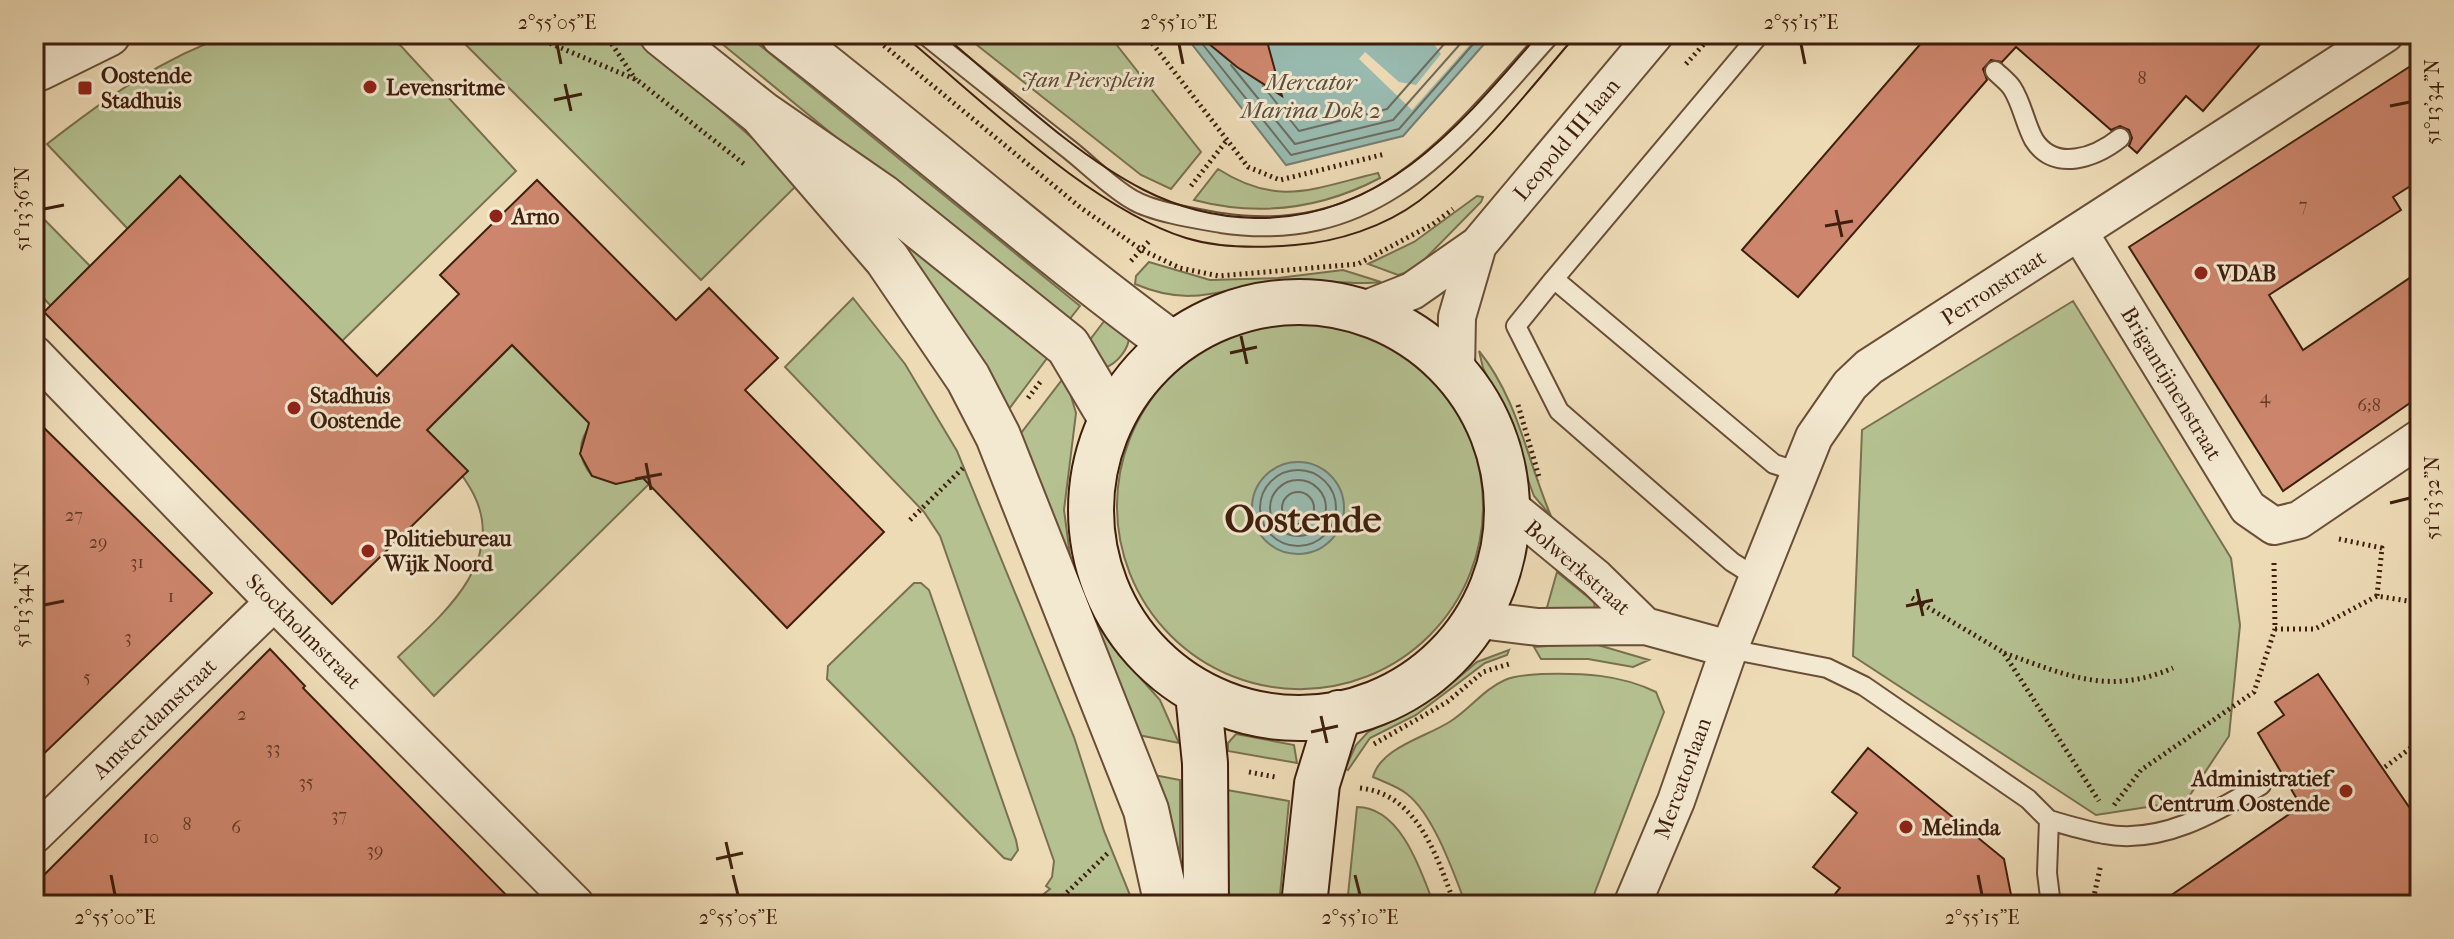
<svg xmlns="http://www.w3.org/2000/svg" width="2454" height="939" font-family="'IM FELL French Canon',serif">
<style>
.green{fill:#b5c191;stroke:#7a704f;stroke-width:2}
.water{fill:#99bbb1;stroke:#757d6f;stroke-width:2}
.pier{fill:#eddbb6}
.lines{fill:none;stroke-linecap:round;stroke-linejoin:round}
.shore{stroke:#6c6d5f;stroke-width:2}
.building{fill:#cd866d;stroke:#3f1f0d;stroke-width:2}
.service-casing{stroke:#6a4e37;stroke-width:22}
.minor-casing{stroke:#6a4e37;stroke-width:40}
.tertiary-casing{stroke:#6a4e37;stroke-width:48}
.secondary-casing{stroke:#3f1f0d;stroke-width:48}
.path{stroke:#3f1f0d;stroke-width:5;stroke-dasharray:2 4;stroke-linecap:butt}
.service{stroke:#f3e8d0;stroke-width:18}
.minor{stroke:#f3e8d0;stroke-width:36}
.tertiary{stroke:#f3e8d0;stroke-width:44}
.secondary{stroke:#f3e8d0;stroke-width:44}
.tram{stroke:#3f1f0d;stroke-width:2}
.ticks{fill:none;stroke:#3f1f0d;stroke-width:3}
.poi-dot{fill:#8f2418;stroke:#f3e8d0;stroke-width:3}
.labels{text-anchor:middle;stroke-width:6;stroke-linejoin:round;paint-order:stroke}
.number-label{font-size:18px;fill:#623925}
.poi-label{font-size:22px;font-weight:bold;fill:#3f1f0d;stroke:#f3e8d0;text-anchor:start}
.park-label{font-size:22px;font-style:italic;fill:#5c482e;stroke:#f3e8d0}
.street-label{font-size:22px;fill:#3f1f0d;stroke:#f3e8d0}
.water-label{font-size:24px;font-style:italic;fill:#5a4e3e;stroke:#f3e8d0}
.town-label{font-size:38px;font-weight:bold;fill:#3f1f0d;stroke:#f3e8d0}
.neatline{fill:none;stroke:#3f1f0d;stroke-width:3}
.ticks-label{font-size:20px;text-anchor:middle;fill:#3f1f0d}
</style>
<rect width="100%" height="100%" fill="#eddbb6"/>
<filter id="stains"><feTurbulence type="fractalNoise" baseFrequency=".0025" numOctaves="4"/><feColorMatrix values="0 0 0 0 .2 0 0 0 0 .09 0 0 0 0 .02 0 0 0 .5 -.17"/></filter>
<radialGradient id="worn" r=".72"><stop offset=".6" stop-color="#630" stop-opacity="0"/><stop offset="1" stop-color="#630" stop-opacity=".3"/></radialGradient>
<path class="green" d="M232,34H384L401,46L516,171L342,341L180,176L128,229L47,144C105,99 161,58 232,34Z
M455,34H634L768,152L798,184L701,280Z
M710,34H746L1080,306L1065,325Z
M963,34H1108L1201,152L1171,189L1141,175Z
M1218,169C1279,208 1314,188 1378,173L1380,178C1321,209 1259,217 1194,200Z
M1477,196L1483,197L1481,202L1414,270L1398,275L1368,264L1414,242Z
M34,209L90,266L51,306L34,288Z
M877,221L1048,357L1003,417Z
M1149,262L1210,280L1278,278L1343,270L1381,282C1351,286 1324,279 1294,280C1231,282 1200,312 1135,284L1136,276Z
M853,298L905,364L957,451L1074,737L1104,831L1134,905H1030L1050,889L1046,886L1052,877L1054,861L940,536L924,512L785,367Z
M2073,301L2231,558L2240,625L2229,736L2186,801L2096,815L1853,656L1862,430Z
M1105,320L1129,335C1130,348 1117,364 1104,368L1086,345Z
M1117 506a183 183 0 1 1 366 0a183 183 0 1 1-366 0Z
M512,345L591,425C577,442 578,459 592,476L616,484L639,474L649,484L434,696L398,657C441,616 507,562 474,495C463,472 442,451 427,430Z
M1479,351C1518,399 1527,460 1551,516L1534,496L1528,480L1512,424L1483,368Z
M1065,376L1076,413L1064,510L1071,563L1093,618L1118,653L1160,700L1179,743L1133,734L1015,441Z
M1557,572L1594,602L1595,610L1546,611Z
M914,583H921L929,590L1016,840L1018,850L1011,860L1004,858L827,679L828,666Z
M1576,644L1598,645L1649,660L1633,667L1588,659H1541L1534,647Z
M1509,650L1507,655L1485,663L1416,715L1370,738L1348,770L1345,769L1356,745L1368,732L1438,695L1477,662Z
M1541,674C1582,673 1619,674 1656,692L1664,712L1590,905H1466C1454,874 1434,815 1407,794C1397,786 1384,782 1373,777C1381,747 1427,737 1451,721C1470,709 1484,689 1505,680C1515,675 1530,675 1541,674Z
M1236,734L1294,745L1297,763L1228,751V743Z
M1149,774L1180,780V866Z
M1227,790L1289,801L1279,905H1224Z
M1357,807C1401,807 1421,871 1434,905H1347Z"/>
<path class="water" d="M1184,34H1493L1403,136L1286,165Z
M1252 508a46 46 0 1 1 92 0a46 46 0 1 1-92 0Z"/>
<path class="pier" d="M1427,34L1455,40L1461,34H1479L1412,110L1359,59L1365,52L1399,82L1416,85L1441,54Z"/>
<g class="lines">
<path class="shore" d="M1196,36L1291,155L1399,129L1482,34
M1231,65L1295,144L1393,120L1469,34
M1263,86L1299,131L1387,109L1453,34
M1260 508a38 38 0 1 1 76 0a38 38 0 1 1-76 0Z
M1270 508a28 28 0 1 1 56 0a28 28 0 1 1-56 0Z
M1282 508a16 16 0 1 1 32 0a16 16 0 1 1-32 0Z"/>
</g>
<path class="building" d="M1197,34H1265L1282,96L1237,67Z
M1929,34H2269L2203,111L2186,96L2137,153L2129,146L2132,138L2129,130L2120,126L2111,130L2016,47L2002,62L1991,60L1983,69L1987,80L1798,297L1742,250Z
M2420,60V180L2393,197L2401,210L2269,295L2303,350L2420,271V396L2283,491L2129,247Z
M180,176L377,376L459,294L440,275L537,180L676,320L709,288L778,358L745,390L884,532L787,628L643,478L616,484L592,476L580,454L589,423L512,345L427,430L468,471L332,604L44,312Z
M34,418L212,593L34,763Z
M270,649L305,686L303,688L516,905H34V885Z
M2318,674L2420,823V905H2157L2301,806L2258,733L2284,715L2275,702Z
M1868,748L2004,859L2013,905H1826L1840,888L1813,867L1857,813L1832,792Z"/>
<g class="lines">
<g class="service-casing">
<path id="service" d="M924,34C971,72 1019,110 1066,147C1088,164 1110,187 1133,200C1153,212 1198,219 1221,223C1380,247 1457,138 1551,34
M1995,71C2000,76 2008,82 2012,88C2022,103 2025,124 2034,140C2055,173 2096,157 2120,138
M1554,279L1760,34
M1759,579L1732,562L1559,411L1516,326L1554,279L1774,464L1799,472
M1729,649L1827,668L1864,686L2028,799L2049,820L2047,873L2051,905
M2049,820C2067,825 2086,831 2104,834C2160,845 2215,813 2261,785"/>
</g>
<g class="minor-casing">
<path id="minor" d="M2079,232L2248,508L2274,526L2299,520L2420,438
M1361,311L1412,291L1478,245L1655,34
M34,354L274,602L576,905
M1456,371L1457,317L1478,245
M1511,508L1596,578L1645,626L1729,649
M1480,620L1538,627L1645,626
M34,835L274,602
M1632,905L1676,801L1729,649L1814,437L1850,385L1869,367L2385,34"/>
</g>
<g class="tertiary-casing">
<path id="tertiary" d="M662,34L761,113L881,196L1068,346L1109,415
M783,34C914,135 1038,245 1171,343
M39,68L108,34
M761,113L887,259L968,378L998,436L1146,810L1167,905"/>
</g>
<g class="secondary-casing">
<path id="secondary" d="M1091 510a208 208 0 1 1 416 0a208 208 0 1 1-416 0Z
M1198,694L1205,763L1206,905
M1304,905L1317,784L1339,713"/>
</g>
<path class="path" d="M528,34L637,80L744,164
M605,34L636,80
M870,34L1081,208L1142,250L1180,268L1219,276L1358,264L1433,224L1453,209
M1145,34L1248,167L1280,180L1385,154
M1686,64L1713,34
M1191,186L1227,140
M1131,261L1151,239
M1028,398L1041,381
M1518,405L1540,480
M910,520L964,467
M2339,539L2382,548L2377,596L2420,603
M1912,598L2003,652L2099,801
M2275,629H2315L2377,596
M2004,653C2067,675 2108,696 2173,668
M1374,744L1447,702L1483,672L1509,664
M2385,767L2420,741
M1249,772L1275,777
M1360,788C1418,794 1437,857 1455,905
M2114,805L2141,770L2254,692L2275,629L2274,563
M1054,905L1110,851
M2092,905L2101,864"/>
<use href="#service" class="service"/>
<use href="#minor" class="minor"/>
<use href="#tertiary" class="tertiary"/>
<use href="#secondary" class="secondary"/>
<path class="tram" d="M902,34C981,99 1090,208 1186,238C1219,248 1261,248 1295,245C1337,242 1384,227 1419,201C1479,155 1528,91 1577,34
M942,34C1006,87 1070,152 1144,190C1179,208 1216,217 1255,218C1384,220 1462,123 1539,34"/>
</g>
<path class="ticks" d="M557,44L561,64M1179,44L1183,64M1801,44L1805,64M565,84L571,111M554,100L582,94M2390,106L2410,102M44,209L64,205M1836,210L1842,237M1825,226L1853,221M1241,336L1247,364M1230,353L1257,347M646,463L651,490M635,479L662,474M2390,503L2410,498M1917,589L1923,616M44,605L64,601M1906,606L1933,600M1321,716L1327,743M1311,732L1338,726M726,842L732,869M716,859L743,853M111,875L115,895M733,875L738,895M1355,875L1360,895M1978,875L1982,895"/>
<g class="poi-dot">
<circle cx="370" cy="87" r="8"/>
<rect x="77" y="80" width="16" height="16" rx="4"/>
<circle cx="496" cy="216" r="8"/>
<circle cx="2201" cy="273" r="8"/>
<circle cx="294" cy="408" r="8"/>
<circle cx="368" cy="551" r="8"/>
<circle cx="2346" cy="791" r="8"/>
<circle cx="1906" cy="827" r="8"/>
</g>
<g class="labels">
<g class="number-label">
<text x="2142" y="84">8</text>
<text x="2303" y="211">7</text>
<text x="2265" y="403">4</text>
<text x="2369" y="411">6;8</text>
<text x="74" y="521">27</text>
<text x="98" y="548">29</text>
<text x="137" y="568">31</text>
<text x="171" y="602">1</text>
<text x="128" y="643">3</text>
<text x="87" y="683">5</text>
<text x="242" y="720">2</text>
<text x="273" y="754">33</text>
<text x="306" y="788">35</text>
<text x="339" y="821">37</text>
<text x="187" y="830">8</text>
<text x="236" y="833">6</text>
<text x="151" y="843">10</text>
<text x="375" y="856">39</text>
</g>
<g class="poi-label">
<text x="101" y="83">Oostende<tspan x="101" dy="25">Stadhuis</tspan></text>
<text x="386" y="95">Levensritme</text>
<text x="512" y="224">Arno</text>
<text x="2217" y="281">VDAB</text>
<text x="310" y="403">Stadhuis<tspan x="310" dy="25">Oostende</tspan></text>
<text x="384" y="546">Politiebureau<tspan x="384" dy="25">Wijk Noord</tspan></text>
<text x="2330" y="786" text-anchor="end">Administratief<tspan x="2330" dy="25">Centrum Oostende</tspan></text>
<text x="1922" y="835">Melinda</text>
</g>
<g class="park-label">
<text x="1088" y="87">Jan Piersplein</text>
</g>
<g class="street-label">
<text transform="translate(1566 139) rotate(-50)" y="8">Leopold III-laan</text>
<text transform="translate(1993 287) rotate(-33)" y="8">Perronstraat</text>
<text transform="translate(2172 383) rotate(59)" y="8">Brigantijnenstraat</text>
<text transform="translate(1578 567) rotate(41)" y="8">Bolwerkstraat</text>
<text transform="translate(304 631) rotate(45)" y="8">Stockholmstraat</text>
<text transform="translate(154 718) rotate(-44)" y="8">Amsterdamstraat</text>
<text transform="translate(1682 778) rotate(-70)" y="8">Mercatorlaan</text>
</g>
<g class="water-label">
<text x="1311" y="90">Mercator<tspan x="1311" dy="28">Marina Dok 2</tspan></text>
</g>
<g class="town-label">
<text x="1303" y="532">Oostende</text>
</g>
</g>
<rect width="2454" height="939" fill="none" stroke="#eddbb6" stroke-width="88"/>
<rect x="44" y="44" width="2366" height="851" class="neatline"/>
<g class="ticks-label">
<text x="557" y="29">2°55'05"E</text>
<text x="1179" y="29">2°55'10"E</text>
<text x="1801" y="29">2°55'15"E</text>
<text transform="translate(2432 102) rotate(-90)" y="7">51°13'34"N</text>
<text transform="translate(22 209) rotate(-90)" y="7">51°13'36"N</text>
<text transform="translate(2432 498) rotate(-90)" y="7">51°13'32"N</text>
<text transform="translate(22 605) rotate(-90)" y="7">51°13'34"N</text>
<text x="115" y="924">2°55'00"E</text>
<text x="738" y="924">2°55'05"E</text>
<text x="1360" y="924">2°55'10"E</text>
<text x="1982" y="924">2°55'15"E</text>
</g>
<rect width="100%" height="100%" filter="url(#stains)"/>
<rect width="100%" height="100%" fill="url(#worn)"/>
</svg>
